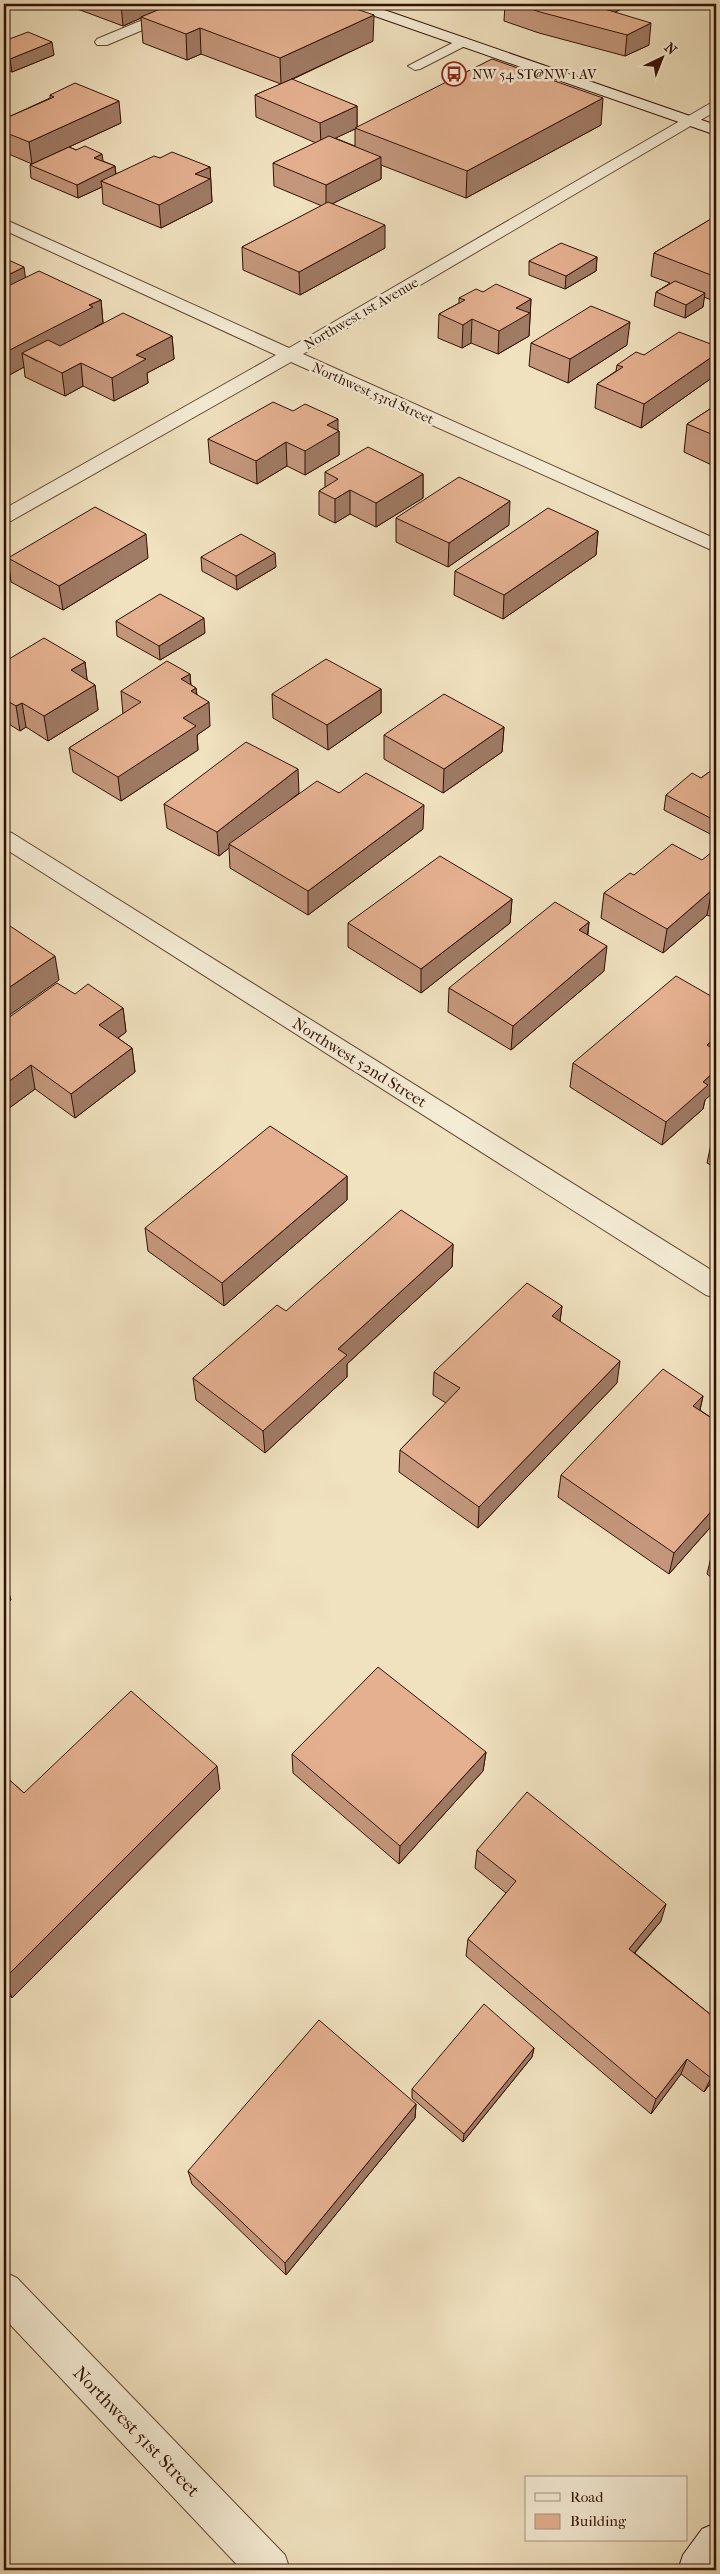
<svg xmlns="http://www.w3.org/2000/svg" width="720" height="2574" font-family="'IM FELL French Canon',serif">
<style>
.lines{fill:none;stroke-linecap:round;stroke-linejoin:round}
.lane-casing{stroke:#614531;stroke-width:2}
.street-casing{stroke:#614531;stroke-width:2}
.secondary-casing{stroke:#311102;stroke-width:2}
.lane{fill:#f5ecd5;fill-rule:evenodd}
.street{fill:#f5ecd5;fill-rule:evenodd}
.secondary{fill:#f5ecd5;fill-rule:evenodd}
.wall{fill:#c4977c;stroke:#311102;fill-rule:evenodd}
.shaded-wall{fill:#a07b65;stroke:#311102}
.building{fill:#e4b090;stroke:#311102}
.labels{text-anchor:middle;stroke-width:5;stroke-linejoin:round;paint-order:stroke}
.far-poi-label{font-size:14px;fill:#311102;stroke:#f5ecd5;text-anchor:start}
.far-street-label{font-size:14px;fill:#311102;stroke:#f5ecd5}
.street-label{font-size:16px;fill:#311102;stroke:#f5ecd5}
.near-street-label{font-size:19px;fill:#311102;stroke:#f5ecd5}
</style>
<rect width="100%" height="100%" fill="#f0e1bf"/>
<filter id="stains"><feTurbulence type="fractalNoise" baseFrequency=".004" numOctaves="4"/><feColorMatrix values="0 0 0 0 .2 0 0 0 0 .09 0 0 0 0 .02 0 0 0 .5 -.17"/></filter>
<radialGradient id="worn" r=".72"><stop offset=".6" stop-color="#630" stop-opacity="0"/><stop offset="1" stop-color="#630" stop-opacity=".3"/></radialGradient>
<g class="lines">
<g class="lane-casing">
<path id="lane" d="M181,4H199L197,7L107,45H97L95,42L97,39Z
M462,38L469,42L467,45L420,69L415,70L408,66Z"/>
</g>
<g class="street-casing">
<path id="street" d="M367,4H385L372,12H362L360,9Z
M716,100V111L303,354L716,539V552L291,362L11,521L4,523V509L276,355L4,230V219L289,348Z
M4,831L12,833L716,1273V1298L706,1295L4,848Z
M4,2272L17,2278L285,2555L290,2570H242L4,2318Z"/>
</g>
<g class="secondary-casing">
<path id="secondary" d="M347,4H367L716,125V135L349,7Z
M716,2523V2570H678L683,2555L702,2529Z"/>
</g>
<use href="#lane" class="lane"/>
<use href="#street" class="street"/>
<use href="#secondary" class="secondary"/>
</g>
<path class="wall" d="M64,4H342L373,41L289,81L357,106V127L601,125L466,198L381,165V179L332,204L385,248L300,295L243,270L242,247L322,206L274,186L273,163L316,143L256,117L255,95L281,84L201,54L187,60L143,43L141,18L123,26ZM355,129V146L335,138Z
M505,4H632L615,12L649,45L625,56L539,33L504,21Z
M4,41L54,55L12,72L4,68Z
M50,95L121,123L69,147L115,166L116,174L160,158L210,167L212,202L161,228L103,204L102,187L78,198L31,178L30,165L32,164L4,152V119L50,98Z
M716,216V302L704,297L703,307L685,318L654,306L656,292L670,283L651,276L654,253Z
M597,257L596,271L565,289L529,275V261Z
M4,258L25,277L101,300L103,323L95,328L172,336L174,359L147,373L148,383L114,401L83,386L65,396L25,377L24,367L6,377L4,375Z
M483,292L531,299L529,336L498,354L471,343L462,348L438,338L439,314L459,303V298Z
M531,343L627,345L568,383L529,366Z
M716,346V375L641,428L595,408L597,384L616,371L617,365L644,355Z
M716,405V467L684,452L687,424Z
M338,430L339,431V455L305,475L287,466L257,484L210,463L208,439Z
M325,472L423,474V498L376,527L350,514L335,523L319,515V491L325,487Z
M396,518L509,525L448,567L396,542Z
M598,531L596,555L503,619L454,595L455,571Z
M201,557L276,567L237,590L202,571Z
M8,558H148L63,610L11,582Z
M116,621L205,633L160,660L117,636Z
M4,662H85L87,680L95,685L98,710L48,741L26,727L20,731L4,721Z
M190,674L191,685L196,688L197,695L210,726L197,735L198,750L121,801L73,772L69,748L123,714L121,691Z
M381,689V713L328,750L273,718L272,694Z
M504,727L502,752L443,793L384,759V735Z
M716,767V837L664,810L666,795L701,778Z
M299,793L289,801L339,793L423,829L308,915L230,868L229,848L219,856L167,828L164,804Z
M716,855V913L712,917L707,915L663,953L601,918L604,893L634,875L702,860Z
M512,899L510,923L421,993L348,947V923Z
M716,914V924L714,923Z
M589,922L588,935L604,971L511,1050L448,1012L449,988Z
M75,994L123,1008L126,1032L118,1038L132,1048L135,1072L75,1118L35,1089L8,1109L4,1107V1021Z
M573,1063L705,1100L703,1109L662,1145L570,1087Z
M716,1135V1168L707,1163L712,1139Z
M347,1176V1200L224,1306L148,1251L145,1228Z
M453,1244L452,1267L347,1364V1377L265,1453L196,1400L193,1378L286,1311Z
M562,1306L560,1321L617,1383L478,1528L399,1472L400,1450L446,1403L433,1395L434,1372Z
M703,1396L700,1410L716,1421V1521L669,1574L558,1497L561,1475Z
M716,1548V1581L707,1574L712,1553Z
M486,1752L483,1771L399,1864L293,1773L292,1754Z
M4,1775L24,1793L220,1789L12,1998L4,1990Z
M477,1850L661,1921L635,1953L716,2019V2076L704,2092L681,2074L651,2114L466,1956L468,1939L506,1893L475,1868Z
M534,2048L532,2057L463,2142L412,2098V2089Z
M416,2104L415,2118L286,2275L192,2184L188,2171Z"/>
<path class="shaded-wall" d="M121,4H175L141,17V18L123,26Z
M605,4H632L603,18Z
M374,15L373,41L281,84L280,58Z
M651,23L649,45L625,56L627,35Z
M200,28L201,54L187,60L186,34Z
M52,42L54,55L12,72L10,59Z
M603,98L601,125L466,198L467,171Z
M119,101L121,123L32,164L29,142Z
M357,106V128L321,145L320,123Z
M102,154L104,167L94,158Z
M381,157V179L326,207V185Z
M115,166L116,180L101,181L102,187L78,198L77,185Z
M210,167L212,202L161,228L159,205L195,174Z
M385,225V248L300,295L299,272Z
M597,257L596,271L565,289L566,276Z
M24,267L27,290L4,302V277Z
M705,293L703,307L685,318L686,305Z
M531,299L529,336L498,354L499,331L516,308Z
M101,300L103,323L95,327V330L37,361L22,353L24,367L6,377L4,361V353L89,305Z
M472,319L471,343L462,348L463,325Z
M630,322L627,345L568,383L570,359Z
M172,336L174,359L147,373L148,383L114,401L112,378L136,355Z
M716,354V375L641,428L644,404Z
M81,363L83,386L65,396L62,373Z
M338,419V432L339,431V455L305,475V451L327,425Z
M286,442L287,466L257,484L256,461Z
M423,474V498L376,527V503Z
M350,490V514L335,523V499Z
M510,501L509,525L448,567L449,543Z
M598,531L596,555L503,619L504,595Z
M146,534L148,558L63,610L59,586Z
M275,553L276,567L237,590L236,576Z
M204,618L205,633L160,660L159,646Z
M85,662L88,687L71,670Z
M190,674L191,691L196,688L198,709L209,702L210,726L197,735L198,750L121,801L118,777L181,679Z
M95,685L98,710L48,741L44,716Z
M381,689V713L328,750L327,725Z
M22,703L26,727L20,731L16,706Z
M504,727L502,752L443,793L444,769Z
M298,769L299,793L232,846L229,844V848L219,856L217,832Z
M424,805L423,829L308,915V891Z
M712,890L707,915L663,953L667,929Z
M716,893V913L712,917Z
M512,899L510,923L421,993V969Z
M589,922L586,946L579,930Z
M607,946L604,971L511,1050L513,1026Z
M55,956L59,980L4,1019V991Z
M123,1008L126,1032L103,1049L99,1025Z
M716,1037V1057L707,1045Z
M132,1048L135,1072L75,1118L71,1094Z
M31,1065L35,1089L8,1109L4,1090V1085Z
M716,1070V1090L705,1100L703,1109L662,1145L666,1122L703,1082Z
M347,1176V1200L224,1306L222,1283Z
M453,1244L452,1267L347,1364V1377L265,1453L263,1431L338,1349Z
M562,1306L559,1328L552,1316Z
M620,1361L617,1383L478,1528L479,1507Z
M703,1396L698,1418L693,1406Z
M716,1506V1521L669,1574L674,1553Z
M4,1575L11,1600L4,1606Z
M486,1752L483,1771L399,1864L400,1846Z
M217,1766L220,1789L12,1998L4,1979Z
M666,1904L661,1921L624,1965L629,1949Z
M534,2048L532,2057L463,2142L464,2134Z
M687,2059L681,2074L651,2114L656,2099Z
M716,2070V2076L704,2092L711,2078Z
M416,2104L415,2118L286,2275L285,2263Z"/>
<path class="building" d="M172,4H342L374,15L280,58L200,28L186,34L141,17Z
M516,4H588L651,23L627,35L540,12Z
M28,32L52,42L10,59L4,56V41Z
M492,59L603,98L467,171L355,128Z
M292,79L357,106L320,123L255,95Z
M75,83L119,101L29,142L4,132V119L54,97L50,95Z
M329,136L381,157L326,185L273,163Z
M85,146L102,154L94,158L115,166L77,185L30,165L69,147L76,150Z
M172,152L210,167L195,174L210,179L159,205L101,181L154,156L160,158Z
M328,202L385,225L299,272L242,247Z
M716,216V277L654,253Z
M561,243L597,257L566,276L529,261Z
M4,258L24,267L4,277Z
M39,271L101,300L89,305L93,307L4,353V288Z
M675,281L705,293L686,305L656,292Z
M496,284L531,299L516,308L530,313L499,331L472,319L463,325L439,314L465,300L459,298L476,289L483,292Z
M591,306L630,322L570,359L531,343Z
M123,313L172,336L136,355L146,359L112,378L81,363L62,373L22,353L48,340L60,346Z
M679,332L716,346V354L644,404L597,384L623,367L617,365L636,352L644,355Z
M273,402L293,411L305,404L338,419L327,425L339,431L305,451L286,442L256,461L208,439Z
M716,405V436L687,424Z
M368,447L423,474L376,503L350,490L335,499L319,491L338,479L325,472Z
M459,477L510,501L449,543L396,518Z
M95,507L146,534L59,586L8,558Z
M548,508L598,531L504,595L455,571Z
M241,534L275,553L236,576L201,557Z
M160,594L204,618L159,646L116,621Z
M44,638L85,662L71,670L95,685L44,716L22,703L16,706L4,699V662Z
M326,659L381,689L327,725L272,694Z
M167,661L190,674L181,679L196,688L191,691L209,702L183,718L196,726L118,777L69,748L141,702L121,691Z
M444,694L504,727L444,769L384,735Z
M246,742L298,769L217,832L164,804Z
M716,767V821L666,795L692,773L701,778Z
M366,773L424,805L308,891L229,844L317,781L339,793Z
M672,844L702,860L712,852L716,855V893L712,890L667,929L604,893L630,873L634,875Z
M440,856L512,899L421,969L348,923Z
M555,902L589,922L579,930L607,946L513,1026L449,988Z
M4,922L55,956L4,991Z
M676,976L716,999V1037L707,1045L716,1051V1070L703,1082L708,1085L666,1122L573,1063Z
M57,983L75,994L88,984L123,1008L99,1025L132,1048L71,1094L31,1065L4,1085V1021Z
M270,1126L347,1176L222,1283L145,1228Z
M716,1135V1142L712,1139Z
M401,1210L453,1244L338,1349L347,1355L263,1431L193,1378L277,1305L286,1311Z
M527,1283L562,1306L552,1316L620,1361L479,1507L400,1450L460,1388L434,1372Z
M663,1369L703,1396L693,1406L716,1421V1506L674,1553L561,1475Z
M716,1548V1556L712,1553Z
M378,1667L486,1752L400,1846L292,1754Z
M131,1691L217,1766L4,1979V1775L24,1793Z
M527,1792L666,1904L629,1949L716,2019V2070L711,2078L687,2059L656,2099L468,1939L516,1881L477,1850Z
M484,2004L534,2048L464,2134L412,2089Z
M319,2020L416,2104L285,2263L188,2171Z"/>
<defs>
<g id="bus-ring" transform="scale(1.25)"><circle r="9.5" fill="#f5ecd5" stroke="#8f2418" stroke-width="1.5"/><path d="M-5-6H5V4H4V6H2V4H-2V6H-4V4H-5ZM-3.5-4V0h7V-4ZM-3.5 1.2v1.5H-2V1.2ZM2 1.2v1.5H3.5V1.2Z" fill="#8f2418"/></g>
</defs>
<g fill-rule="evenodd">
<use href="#bus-ring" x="454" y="74"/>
</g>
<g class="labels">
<g class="far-poi-label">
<text x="472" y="79">NW 54 ST@NW 1 AV</text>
</g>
<g class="far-street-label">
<text transform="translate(361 313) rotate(-30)" y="5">Northwest 1st Avenue</text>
<text transform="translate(373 393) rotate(24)" y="5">Northwest 53rd Street</text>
</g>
<g class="street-label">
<text transform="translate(360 1062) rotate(32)" y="6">Northwest 52nd Street</text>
</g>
<g class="near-street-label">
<text transform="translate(137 2431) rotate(46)" y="7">Northwest 51st Street</text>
</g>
</g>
<rect width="720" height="2574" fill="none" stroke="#f0e1bf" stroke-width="20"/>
<rect x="5" y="5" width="710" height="2564" fill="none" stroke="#311102" stroke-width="2.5"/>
<rect x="10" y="10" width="700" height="2554" fill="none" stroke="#311102"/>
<rect x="525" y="2476" width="162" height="65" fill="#f5ecd5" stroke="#a79481"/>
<rect x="535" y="2493" width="25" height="8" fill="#f5ecd5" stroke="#a79481"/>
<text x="570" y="2502" font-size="15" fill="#311102">Road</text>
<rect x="535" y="2514" width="25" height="15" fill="#e4b090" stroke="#a79481"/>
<text x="570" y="2526" font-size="15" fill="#311102">Building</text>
<g transform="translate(662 58) rotate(43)" stroke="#f5ecd5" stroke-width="4" paint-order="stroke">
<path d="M0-4L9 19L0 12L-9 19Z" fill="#311102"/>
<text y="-8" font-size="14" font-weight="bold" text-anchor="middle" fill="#311102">N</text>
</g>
<rect width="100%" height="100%" filter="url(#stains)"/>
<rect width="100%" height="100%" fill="url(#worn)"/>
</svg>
